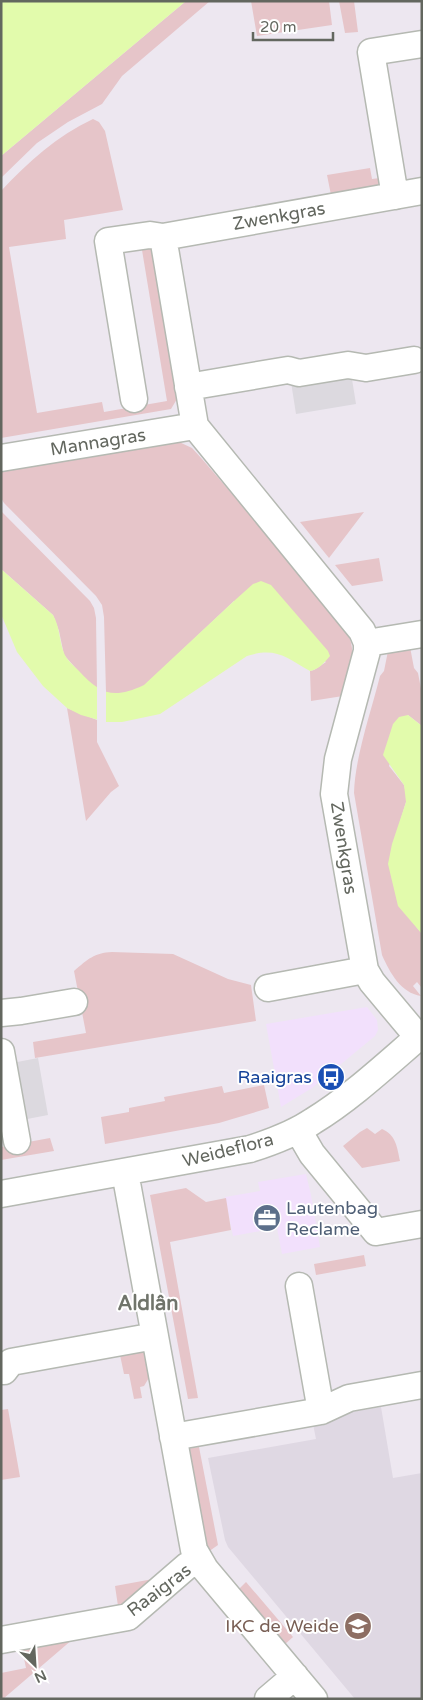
<svg xmlns="http://www.w3.org/2000/svg" width="423" height="1700" font-family="'Varela Round',sans-serif">
<style>
.commercial{fill:#f2e0fc}
.industrial{fill:#dcd9df}
.education{fill:#dfd8e3}
.green{fill:#e6c5c9}
.water{fill:#e2fbac}
.pier{fill:#ede7f0}
.lines{fill:none;stroke-linecap:round;stroke-linejoin:round}
.minor-casing{stroke:#b5b9b2;stroke-width:29}
.minor{stroke:#fff;stroke-width:26}
.labels{text-anchor:middle;stroke-width:4;stroke-linejoin:round;paint-order:stroke}
.street-label{font-size:18px;fill:#63675f;stroke:#fff}
.transit-label{font-size:18px;fill:#164399;stroke:#fff;text-anchor:end}
.service-label{font-size:18px;fill:#4e5e75;stroke:#fff;text-anchor:start}
.education-label{font-size:18px;fill:#785e54;stroke:#fff;text-anchor:end}
.quarter-label{font-size:20px;font-weight:bold;fill:#70746b;stroke:#fff}
</style>
<rect width="100%" height="100%" fill="#ede7f0"/>
<path class="commercial" d="M367,1007L377,1020L378,1030L375,1036L312,1088L281,1107L266,1024Z
M306,1174L311,1195L320,1247L282,1254L277,1228L233,1236L225,1197L260,1191L258,1182Z"/>
<path class="industrial" d="M351,373L356,404L296,414L291,382Z
M38,1058L48,1115L22,1120L12,1063Z"/>
<path class="education" d="M381,1407L393,1478L422,1473V1699H355L228,1547L225,1540L208,1458L316,1439L312,1419Z"/>
<path class="green" d="M186,1H210L122,76L102,104L68,122L37,143L1,178V156Z
M251,1H329L332,25L257,36Z
M339,1H354L358,32L345,33Z
M93,119L99,122L105,131L123,210L64,220L66,239L9,247L37,413L102,402L104,412L167,401L141,244L152,247L177,390V399L171,409L1,438V191C28,162 57,136 93,119Z
M370,168L372,179L380,178L382,186L331,195L327,175Z
M177,441L192,448L202,459L290,561L348,634C358,655 348,674 343,696L311,701L310,671L314,670L326,662L234,601L144,686L127,693H106L104,617L102,605L96,596L4,503L1,498V471Z
M1,511L90,601L94,608L96,618L97,688L89,683L64,655L59,631L53,615L1,569Z
M364,512L329,558L300,522Z
M379,558L383,581L352,586L335,565Z
M410,647L414,668L418,673L422,694V726L408,715L389,766L404,785L406,793V802L400,822L411,920L422,934V988L417,982L413,986L421,996C401,993 390,973 382,955L354,793C355,757 371,712 380,676L384,671L388,651Z
M67,708L97,720V742L119,786L111,792L86,821Z
M112,952L173,954L228,979L251,985L256,1021L35,1058L33,1042L86,1033L74,971C88,959 94,953 112,952Z
M264,1085L269,1108L219,1123L105,1144L101,1117L129,1112V1108L165,1101L164,1097L222,1086L224,1093Z
M367,1128L375,1134L382,1129C396,1135 397,1147 400,1161L362,1168L343,1146L360,1132Z
M50,1138L54,1151L1,1160V1147Z
M186,1188L206,1202L226,1198L231,1230L170,1242L198,1398L188,1399L150,1195Z
M364,1255L366,1266L316,1275L314,1264Z
M145,1350L150,1376L144,1386L140,1387L142,1398L134,1399L129,1374H124L120,1355Z
M8,1409L20,1477L1,1480V1410Z
M199,1447L218,1545L208,1552L187,1449Z
M153,1579L123,1605L118,1606L115,1586Z
M246,1582L293,1637L284,1645L238,1590Z
M73,1639L3,1699H1V1673L26,1668L22,1649Z"/>
<path class="water" d="M1,1H186L1,156Z
M1,569L53,615C60,627 59,640 64,653C66,659 74,666 79,671C101,695 114,699 144,685L234,601L253,584L261,581L271,585L328,651L330,656C325,662 318,670 310,671C285,657 276,647 247,656L160,714L122,722H106L81,715L67,708L43,686L17,652L1,614Z
M408,715L422,726V934L398,906L388,864L392,844L406,802L404,785L383,755L393,724L399,717Z"/>
<path class="pier" d="M97,685L106,690V725L97,723Z"/>
<g class="lines">
<g class="minor-casing">
<path id="minor" d="M395,196L371,52L422,44
M188,387L288,370L299,373L348,365L366,368L414,360
M134,399L108,241L150,235L163,237
M1,458L195,426
M367,643L422,634
M268,988L365,970
M1,1013L21,1011L74,1002
M418,1037L372,982L365,970L334,794L338,759L367,651V643L362,631L195,426L163,237L422,191
M1,1052L17,1141
M298,1130L312,1154L376,1232L422,1224
M125,1172L194,1550L205,1569L314,1699
M1,1194L250,1149C272,1142 294,1134 313,1121C351,1098 388,1063 422,1034
M1,1371H4L11,1362L155,1336
M321,1411L349,1398L422,1385
M173,1437L321,1411L299,1286
M1,1640L128,1617L187,1566L199,1561
M268,1699L295,1676"/>
</g>
<use href="#minor" class="minor"/>
</g>
<defs>
<g id="bus-disc" transform="scale(1.4375)"><circle r="9.5" fill="#1a4fb4" stroke="#fff"/><path d="M-5-6H5V4H4V6H2V4H-2V6H-4V4H-5ZM-3.5-4V0h7V-4ZM-3.5 1.2v1.5H-2V1.2ZM2 1.2v1.5H3.5V1.2Z" fill="#fff"/></g>
<g id="office-disc" transform="scale(1.4375)"><circle r="9.5" fill="#5c6f8a" stroke="#fff"/><path d="M-6-3h4V-5.5h4V-3h4V5H-6ZM-1-4.5V-3h2v-1.5ZM-6 0V1H6V0Z" fill="#fff"/></g>
<g id="school-disc" transform="scale(1.4375)"><circle r="9.5" fill="#8d6e63" stroke="#fff"/><path d="M0-5L7-2L0 1L-7-2ZM-4 1L0 2.5L4 1V4Q0 6-4 4Z" fill="#fff"/></g>
</defs>
<g fill-rule="evenodd">
<use href="#bus-disc" x="331" y="1077"/>
<use href="#office-disc" x="267" y="1218"/>
<use href="#school-disc" x="358" y="1626"/>
</g>
<g class="labels">
<g class="street-label">
<text transform="translate(279 216) rotate(-10)" y="6">Zwenkgras</text>
<text transform="translate(98 442) rotate(-9)" y="6">Mannagras</text>
<text transform="translate(344 848) rotate(81)" y="6">Zwenkgras</text>
<text transform="translate(228 1150) rotate(-14)" y="6">Weideflora</text>
<text transform="translate(159 1590) rotate(-37)" y="6">Raaigras</text>
</g>
<g class="transit-label">
<text x="312" y="1083">Raaigras</text>
</g>
<g class="service-label">
<text x="286" y="1214">Lautenbag<tspan x="286" dy="21">Reclame</tspan></text>
</g>
<g class="education-label">
<text x="339" y="1632">IKC de Weide</text>
</g>
<g class="quarter-label">
<text x="148" y="1310">Aldlân</text>
</g>
</g>
<rect width="423" height="1700" fill="none" stroke="#63675f" stroke-width="5"/>
<g transform="translate(35 1665) rotate(155)" stroke="#ffffff" stroke-width="4" paint-order="stroke">
<path d="M0-4L9 19L0 12L-9 19Z" fill="#63675f"/>
<text y="-8" font-size="14" font-weight="bold" text-anchor="middle" fill="#63675f">N</text>
</g>
<path d="M253 32v8h80v-8" fill="none" stroke="#63675f" stroke-width="2.5"/>
<text x="260" y="32" font-size="15" fill="#63675f" stroke="#ffffff" stroke-width="4" paint-order="stroke">20 m</text>
</svg>
